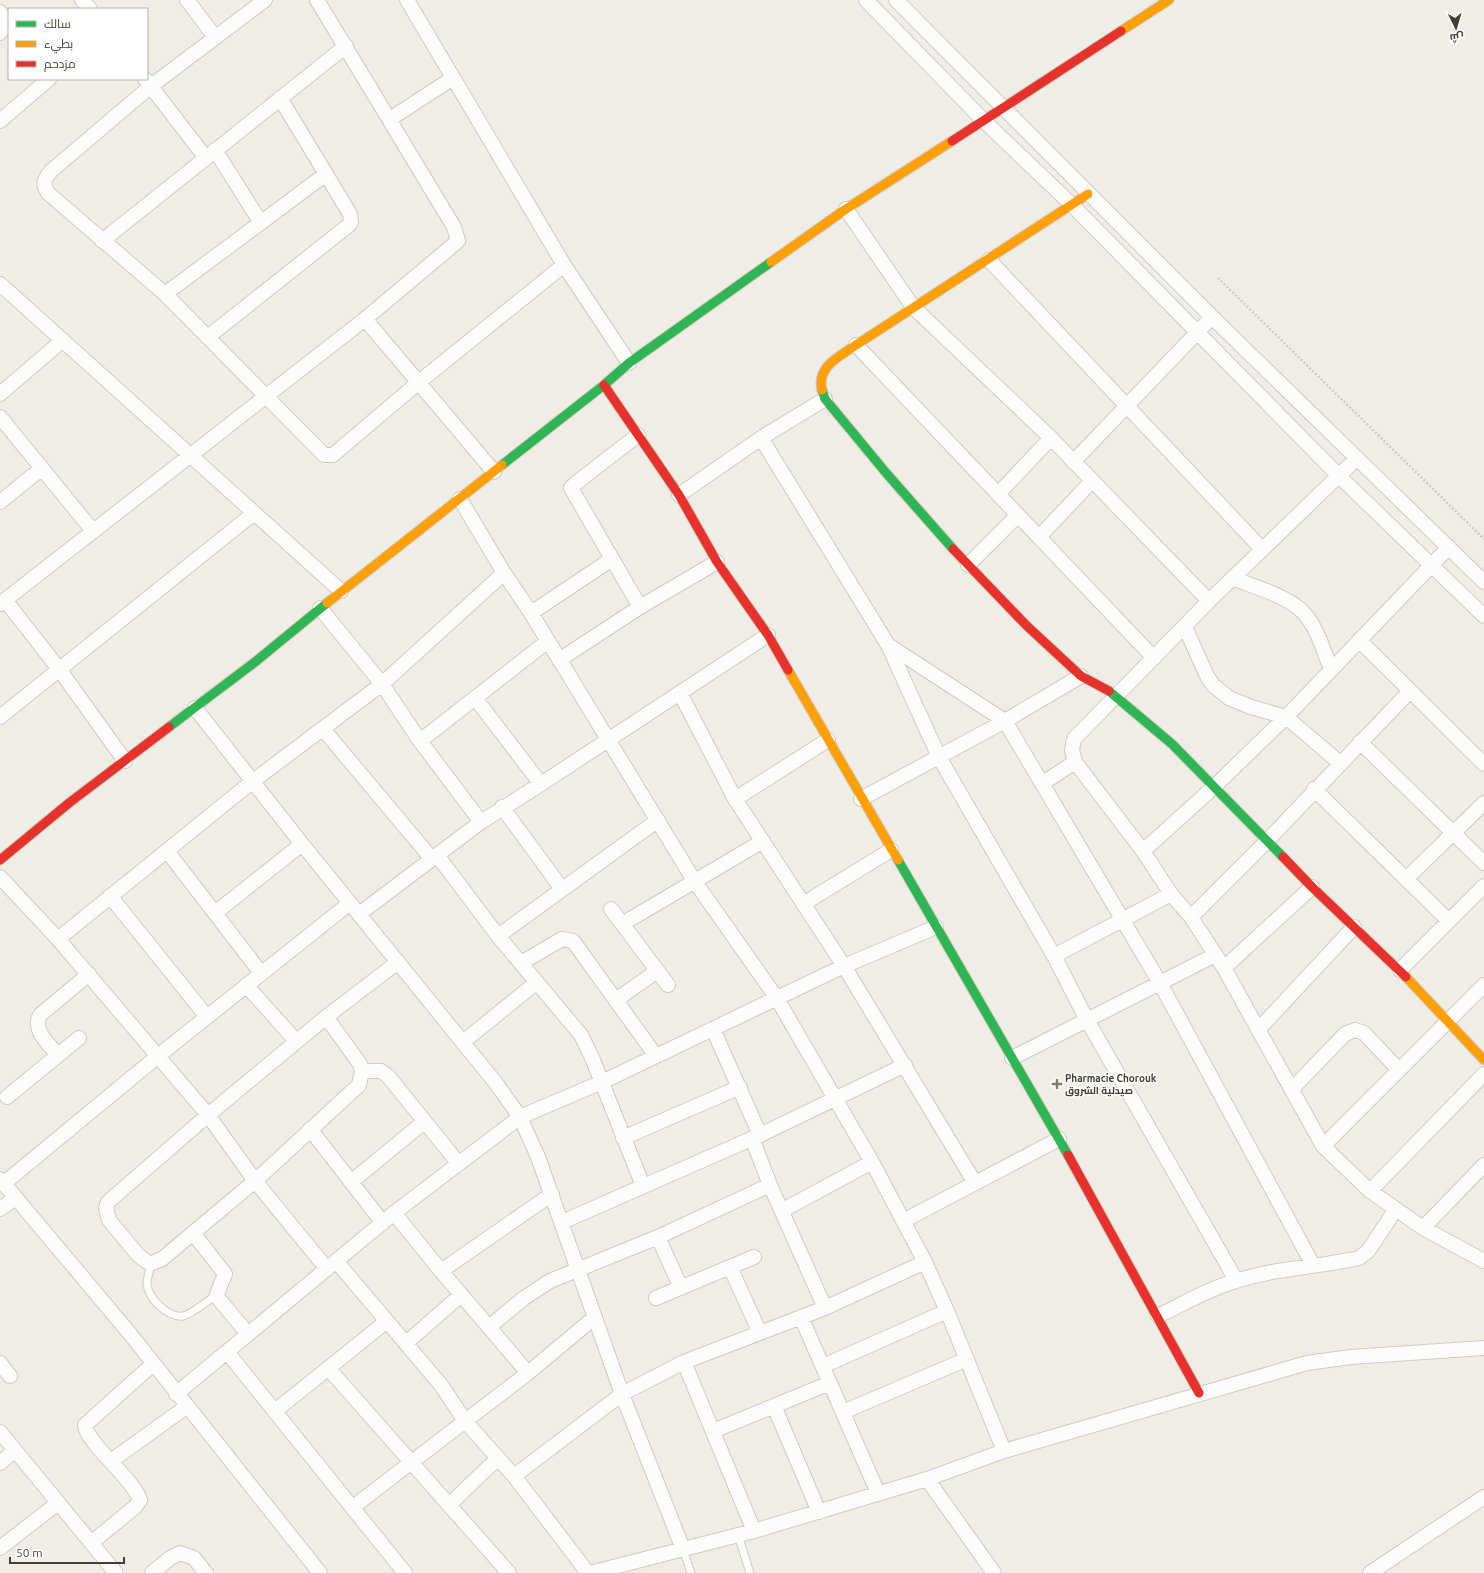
<svg xmlns="http://www.w3.org/2000/svg" width="1484" height="1573" font-family="Ubuntu,Cairo,sans-serif">
<style>
.lines{fill:none;stroke-linecap:round;stroke-linejoin:round}
.lane-casing{stroke:#cecbc4;stroke-width:9}
.street-casing{stroke:#cecbc4;stroke-width:16}
.fast-casing{stroke:#d1ccbe;stroke-width:11}
.slow-casing{stroke:#d1ccbe;stroke-width:11}
.jam-casing{stroke:#d1ccbe;stroke-width:11}
.path{stroke:#cecbc6;stroke-width:2.5;stroke-dasharray:2 2;stroke-linecap:butt}
.lane{stroke:#fdfcfb;stroke-width:7}
.street{stroke:#fdfcfb;stroke-width:14}
.fast{stroke:#30b455;stroke-width:9}
.slow{stroke:#ff9f0a;stroke-width:9}
.jam{stroke:#e5322d;stroke-width:9}
.poi-dot{fill:#827b72;stroke:#fff;stroke-width:1.5}
.labels{text-anchor:middle;stroke-width:3;stroke-linejoin:round;paint-order:stroke}
.poi-label{font-size:10px;font-weight:bold;fill:#463e33;stroke:#fff;text-anchor:start}
</style>
<rect width="100%" height="100%" fill="#f0ede6"/>
<g class="lines">
<g class="lane-casing">
<path id="lane" d="M152,1263C150,1269 147,1277 147,1284C148,1298 168,1318 183,1316C192,1314 209,1300 217,1294
M738,1535L750,1573
M683,1549L691,1573"/>
</g>
<g class="street-casing">
<path id="street" d="M82,0L90,9
M187,0L215,37
M265,0L151,86L51,171C44,179 42,184 48,193L165,294L324,455H333L419,382L564,265
M407,0L564,265L629,363
M866,0L984,121L1072,205L1339,476L1484,616
M896,0L1212,317L1484,582
M0,12L6,25L0,33
M145,79L206,158
M390,119L453,78
M0,121L49,79
M215,150L261,223
M846,209L913,307L1051,438L1209,601
M102,241L346,46
M989,260L1262,549
M0,284L341,591
M165,294L326,174
M365,319L494,472
M209,336L349,225L351,222L350,214L280,98
M856,345L1154,658
M0,394L63,340
M0,417L93,531
M638,435L576,483L571,488L640,607
M761,438L825,399
M1073,462L1212,317
M998,494L1051,438
M679,495L761,438L888,645L939,757L1054,956L1087,1020L1012,1058
M460,499L504,573L531,613L695,882L776,997L872,1162L925,1262L947,1311L1004,1451
M0,502L42,468
M1039,537L1091,482
M1449,547L1286,717L1215,786L1143,851L1171,894L1191,917L1224,968L1323,1146L1370,1191L1423,1228L1484,1261
M968,565L1018,515
M1232,578C1252,586 1287,596 1302,611C1317,626 1323,650 1331,669
M5,600L59,669L125,761
M0,604L365,319L458,241L454,227L317,0
M320,608L382,684L420,741L481,822
M531,613L612,559
M1185,627L1207,676L1213,685L1229,698L1251,707L1286,717L1340,763
M1359,640L1484,764
M888,645L1005,721L1160,983L1313,1265
M559,660L640,607L717,562
M680,693L735,799L844,966L975,1183
M475,698L541,784
M195,708L302,844L495,1082L520,1117L538,1157L622,1394L683,1549
M0,717L253,514
M323,729L432,859
M420,741L548,641
M1360,742L1484,863
M1043,783L1075,762
M1314,789L1449,921
M735,799L828,740
M861,799L1005,721L1081,676
M502,807L562,889
M167,851L261,973
M1143,851L1075,762L1072,750L1074,739L1209,601L1357,458
M437,855L498,936L581,1035L593,1060L643,1186
M0,877L58,939L208,1115L255,1181L327,1269
M1406,879L1484,803
M110,896L207,1017
M803,904L891,850
M611,909L668,985
M215,913L302,844
M359,914L481,822L541,784L768,635
M1191,917L1267,841L1410,691
M622,924L763,841
M498,936L658,820
M58,939L253,781L382,684L504,573
M1215,955L1087,1020L1236,1280
M1054,956L1171,894
M521,963L562,939L573,941L656,1056
M1224,968L1312,887
M1400,970L1484,886
M246,985L296,1041
M616,1000L657,971
M326,1017L360,1064L362,1071L359,1085L255,1181L162,1259L152,1263L147,1262L138,1255L109,1220L106,1208L108,1202L208,1115L326,1017L398,962
M713,1029L760,1135
M1258,1030L1354,927
M463,1042L537,982
M58,1055C49,1044 32,1031 40,1015L89,974
M362,1071H381L388,1076L459,1164
M1292,1089L1345,1034L1355,1030L1364,1033L1399,1070
M7,1097L79,1038
M310,1129L383,1223
M623,1138L740,1087
M752,1138L770,1185L825,1308
M1323,1146L1484,985
M0,1179L131,1335L320,1573
M351,1182L424,1122
M3,1184L158,1056L350,903
M1370,1191L1484,1074
M0,1209L15,1198
M783,1210L872,1162
M394,1213L441,1271L528,1373
M903,1221L1059,1139
M562,1222L760,1135L905,1065
M1423,1228L1484,1165
M193,1233L225,1274L217,1294L218,1298L248,1334
M658,1237L681,1288
M336,1261L441,1385L465,1421L514,1476L588,1573
M730,1267L760,1333
M441,1271L552,1194
M656,1298L754,1257
M1158,1316C1183,1304 1208,1289 1236,1281C1276,1268 1318,1267 1359,1258L1368,1251L1396,1209
M801,1317L878,1493
M489,1327L524,1298L550,1281L658,1237L770,1185
M406,1343L461,1295
M227,1352L405,1573
M684,1362L754,1531
M0,1363L10,1376
M823,1366L947,1311
M328,1368L509,1573
M176,1394L394,1213L520,1117L602,1082L844,966L936,927
M774,1406L819,1512
M275,1411L387,1321
M843,1412L967,1359
M713,1431L830,1383
M0,1432L116,1573
M111,1461L186,1407
M0,1463L15,1450
M514,1476L622,1394L684,1362L825,1308L925,1262
M927,1479L994,1573
M449,1505L498,1458
M353,1507L528,1373L595,1317
M91,1543L135,1507L140,1500C134,1479 85,1442 85,1425L153,1364
M0,1548L58,1503
M152,1573L170,1558L180,1553L194,1558L206,1573
M590,1573L754,1531L927,1479L1004,1451L1307,1363L1351,1357L1484,1348
M1370,1573L1484,1497"/>
</g>
<g class="fast-casing">
<path id="fast" d="M822,390L825,399L887,474L953,549
M502,465L604,385L629,363L771,262
M1109,691L1172,744L1283,857
M169,727L255,662L327,603
M898,860L1068,1155"/>
</g>
<g class="slow-casing">
<path id="slow" d="M1121,31L1169,0
M771,262L846,209L952,141
M822,390C816,367 840,356 856,345L1088,194
M327,603L502,465
M788,670L898,860
M1406,977L1484,1060"/>
</g>
<g class="jam-casing">
<path id="jam" d="M952,141L1121,31
M604,385L679,495L717,562L768,635L788,670
M953,549L1027,626L1081,676L1109,691
M1283,857L1312,887L1406,977
M0,860L69,803L169,727
M1068,1155L1199,1393"/>
</g>
<path class="path" d="M1218,278L1484,539"/>
<use href="#lane" class="lane"/>
<use href="#street" class="street"/>
<use href="#fast" class="fast"/>
<use href="#slow" class="slow"/>
<use href="#jam" class="jam"/>
</g>
<path class="poi-dot" d="M1055 1078h4v4h4v4h-4v4h-4v-4h-4v-4h4z"/>
<g class="labels">
<g class="poi-label">
<text x="1065" y="1082">Pharmacie Chorouk<tspan x="1065" dy="12">صيدلية الشروق</tspan></text>
</g>
</g>
<rect x="8" y="8" width="140" height="72" fill="#ffffff" stroke="#b5b2ad"/>
<rect x="16" y="21" width="20" height="6" fill="#30b455" stroke="#b5b2ad"/>
<text x="44" y="28" font-size="12" fill="#463e33">سالك</text>
<rect x="16" y="41" width="20" height="6" fill="#ff9f0a" stroke="#b5b2ad"/>
<text x="44" y="48" font-size="12" fill="#463e33">بطيء</text>
<rect x="16" y="61" width="20" height="6" fill="#e5322d" stroke="#b5b2ad"/>
<text x="44" y="68" font-size="12" fill="#463e33">مزدحم</text>
<g transform="translate(1456 28) rotate(175)" stroke="#ffffff" stroke-width="3" paint-order="stroke">
<path d="M0-3L7 15L0 10L-7 15Z" fill="#463e33"/>
<text y="-6" font-size="11" font-weight="bold" text-anchor="middle" fill="#463e33">ش</text>
</g>
<path d="M10 1557v6h114v-6" fill="none" stroke="#463e33" stroke-width="2"/>
<text x="16" y="1557" font-size="12" fill="#463e33" stroke="#ffffff" stroke-width="3" paint-order="stroke">50 m</text>
</svg>
